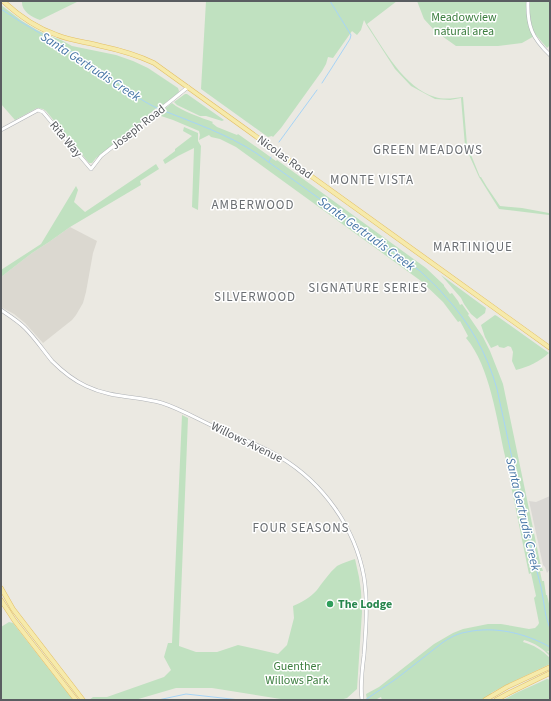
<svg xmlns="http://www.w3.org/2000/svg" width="551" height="701" font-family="'Source Sans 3',sans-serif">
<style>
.industrial{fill:#dad8d4}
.education{fill:#dbd8d0}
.green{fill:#c0e1c0}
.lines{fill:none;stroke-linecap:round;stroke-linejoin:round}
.stream{stroke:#a7d4f6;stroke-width:1}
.minor-casing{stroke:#afb2b6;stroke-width:4}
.major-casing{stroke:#e3be63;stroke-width:5}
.minor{stroke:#fff;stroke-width:3}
.major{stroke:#f6eaab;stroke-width:4}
.leisure-dot{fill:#2e9e5b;stroke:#fff;stroke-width:1.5}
.labels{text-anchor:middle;stroke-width:3;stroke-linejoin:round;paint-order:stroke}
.park-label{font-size:12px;fill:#3c7e3f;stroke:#fff}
.street-label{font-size:12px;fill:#5a5d61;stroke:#fff}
.leisure-label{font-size:12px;font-weight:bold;fill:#27864d;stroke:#fff;text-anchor:start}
.water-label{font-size:13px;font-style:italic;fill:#4776a6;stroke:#fff}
.neighbourhood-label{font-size:13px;letter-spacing:1px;fill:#6b6f73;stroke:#fff}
</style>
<rect width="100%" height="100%" fill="#ebe9e2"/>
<path class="industrial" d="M550,496V569L547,573L545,567L543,565L529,501L536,502Z"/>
<path class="education" d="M70,227L97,241L93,253L86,292L83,303L76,315L72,320L43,343L25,323L14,314L1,307V277L32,253L49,242Z"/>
<path class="green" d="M22,1H79L40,20C31,17 21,11 22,1Z
M206,1H397L367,24C384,49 404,88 435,97C444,100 454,98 463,97L467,145L480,177H481L487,187L500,206L522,208L549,213V215L499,209L479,177L465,146L461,98L450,100L435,99L411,86L395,69L366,24L364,20L361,30L357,35L352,31L333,58L328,57L326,64L322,71L281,128L273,137L272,136L268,137L201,89Z
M417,1H550V45L547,48L536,35L522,43L498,46H456L435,31L424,19Z
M1,5L22,21L37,30L50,36L61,40L72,46L116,55L133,61L148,68L178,88L179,91L178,93L164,104L160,105L148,115L149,116L96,158L92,163H89L46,111L43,109L37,108L15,120L1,104V15H2Z
M185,94H187L224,120L222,121L206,116H200L177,105L174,102Z
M172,103C181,111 202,118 213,122L212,123L217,127L237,135L238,134L276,161L277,160L426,268L444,285V286L450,294L452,293L458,301L460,305L462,304L469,314L468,315L483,337L490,351L503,384L540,562L543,571H540L542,581H544L546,595H547L550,608V652L548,651H547L550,654V656C542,648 535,643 524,640L523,642C534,645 542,650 550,658V664L506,685L491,693L492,695L482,700H382L381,697L375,700H367L366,694L379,687L434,644L453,633L463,629L488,624H501L529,629L535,628L538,625L539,623L534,598L536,596L531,573L529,574C521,535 513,495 505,456C497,421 490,366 466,338L468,336L460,321L458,322L443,302L421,281L236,147L220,139L211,137L209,135L199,140L200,135L199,131L173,120L161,116L158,114Z
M184,127L198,133V141L201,146L198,210L192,207L194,148L178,156L165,164L163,160L175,151V149L192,136L183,131Z
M156,164L159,169L140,181L141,185L70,227L49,242L32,253L1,277V270L4,268L41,244L76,186L78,190L74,202L85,212Z
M441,275L486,308L485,313L477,319L471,314L464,304L461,298Z
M495,315L497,316L549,353C539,362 528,367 516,370L512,361L513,352L511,347L508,346L504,348L499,347L498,345L491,348L485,337L481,325Z
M182,415L188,418L179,646L196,652H217L238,645L278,654L287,645L294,618L293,606C302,602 310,598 317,590C323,582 329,573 337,566C342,563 349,561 355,559L359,577L361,591L362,612L357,689L347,698L340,700H287L212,688H176L135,700H89L93,697H107L164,677L171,670L164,657L168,643H172Z
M9,622L13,623L73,700H1V627Z
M547,679L550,680V700H503L516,693Z"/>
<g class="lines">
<path class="stream" d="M1,9C25,26 52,39 77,55C89,64 102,72 115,81C129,91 143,102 159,109
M322,83L331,69L350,39L351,35L330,1
M162,110C194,123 227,134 256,153L420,271C428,279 437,286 444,295C469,322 487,353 497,389L535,564L541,587L546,616L550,629
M279,142L317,90
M269,162L271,157
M158,700L186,694L240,700
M365,700L396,679L442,643C449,638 458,633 467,632C495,626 525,633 550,647"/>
<g class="minor-casing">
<path id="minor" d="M528,1C527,26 532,38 550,55
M1,130L38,110L43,112L91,169L101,156L172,100L188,87
M1,310C10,316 18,321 25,328C35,338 43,350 52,361C62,371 73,380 86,386C111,398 136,396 162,403C181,409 199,420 217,428C238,437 260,445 280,457C323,483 355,527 364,577C368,603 366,628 364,655C362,670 360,685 362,700"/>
</g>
<g class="major-casing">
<path id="major" d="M3,1C19,16 36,28 57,35C71,41 87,42 101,46C120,50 137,55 154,63L550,348
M1,588L13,609L83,700
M1,600L14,620L76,700
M485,700L507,687L550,667
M496,700L509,693L550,673"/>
</g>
<use href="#minor" class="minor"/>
<use href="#major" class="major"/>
</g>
<circle class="leisure-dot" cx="330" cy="604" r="4"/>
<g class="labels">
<g class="park-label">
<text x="464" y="21">Meadowview<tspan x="464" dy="14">natural area</tspan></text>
<text x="297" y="670">Guenther<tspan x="297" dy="14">Willows Park</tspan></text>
</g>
<g class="street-label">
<text transform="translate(138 127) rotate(-38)" y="4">Joseph Road</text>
<text transform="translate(66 139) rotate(50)" y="4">Rita Way</text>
<text transform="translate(285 157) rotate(36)" y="4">Nicolas Road</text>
<text transform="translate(247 442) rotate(26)" y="4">Willows Avenue</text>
</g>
<g class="leisure-label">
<text x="338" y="608">The Lodge</text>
</g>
<g class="water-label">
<text transform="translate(91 66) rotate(33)" y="5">Santa Gertrudis Creek</text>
<text transform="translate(367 233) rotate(36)" y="5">Santa Gertrudis Creek</text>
<text transform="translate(524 514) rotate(77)" y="5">Santa Gertrudis Creek</text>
</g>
<g class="neighbourhood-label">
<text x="428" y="154">GREEN MEADOWS</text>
<text x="372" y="184">MONTE VISTA</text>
<text x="253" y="209">AMBERWOOD</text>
<text x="473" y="251">MARTINIQUE</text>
<text x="368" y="292">SIGNATURE SERIES</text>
<text x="255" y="301">SILVERWOOD</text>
<text x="301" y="532">FOUR SEASONS</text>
</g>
</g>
<rect width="551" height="701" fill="none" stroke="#5a5d61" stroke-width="4"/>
</svg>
